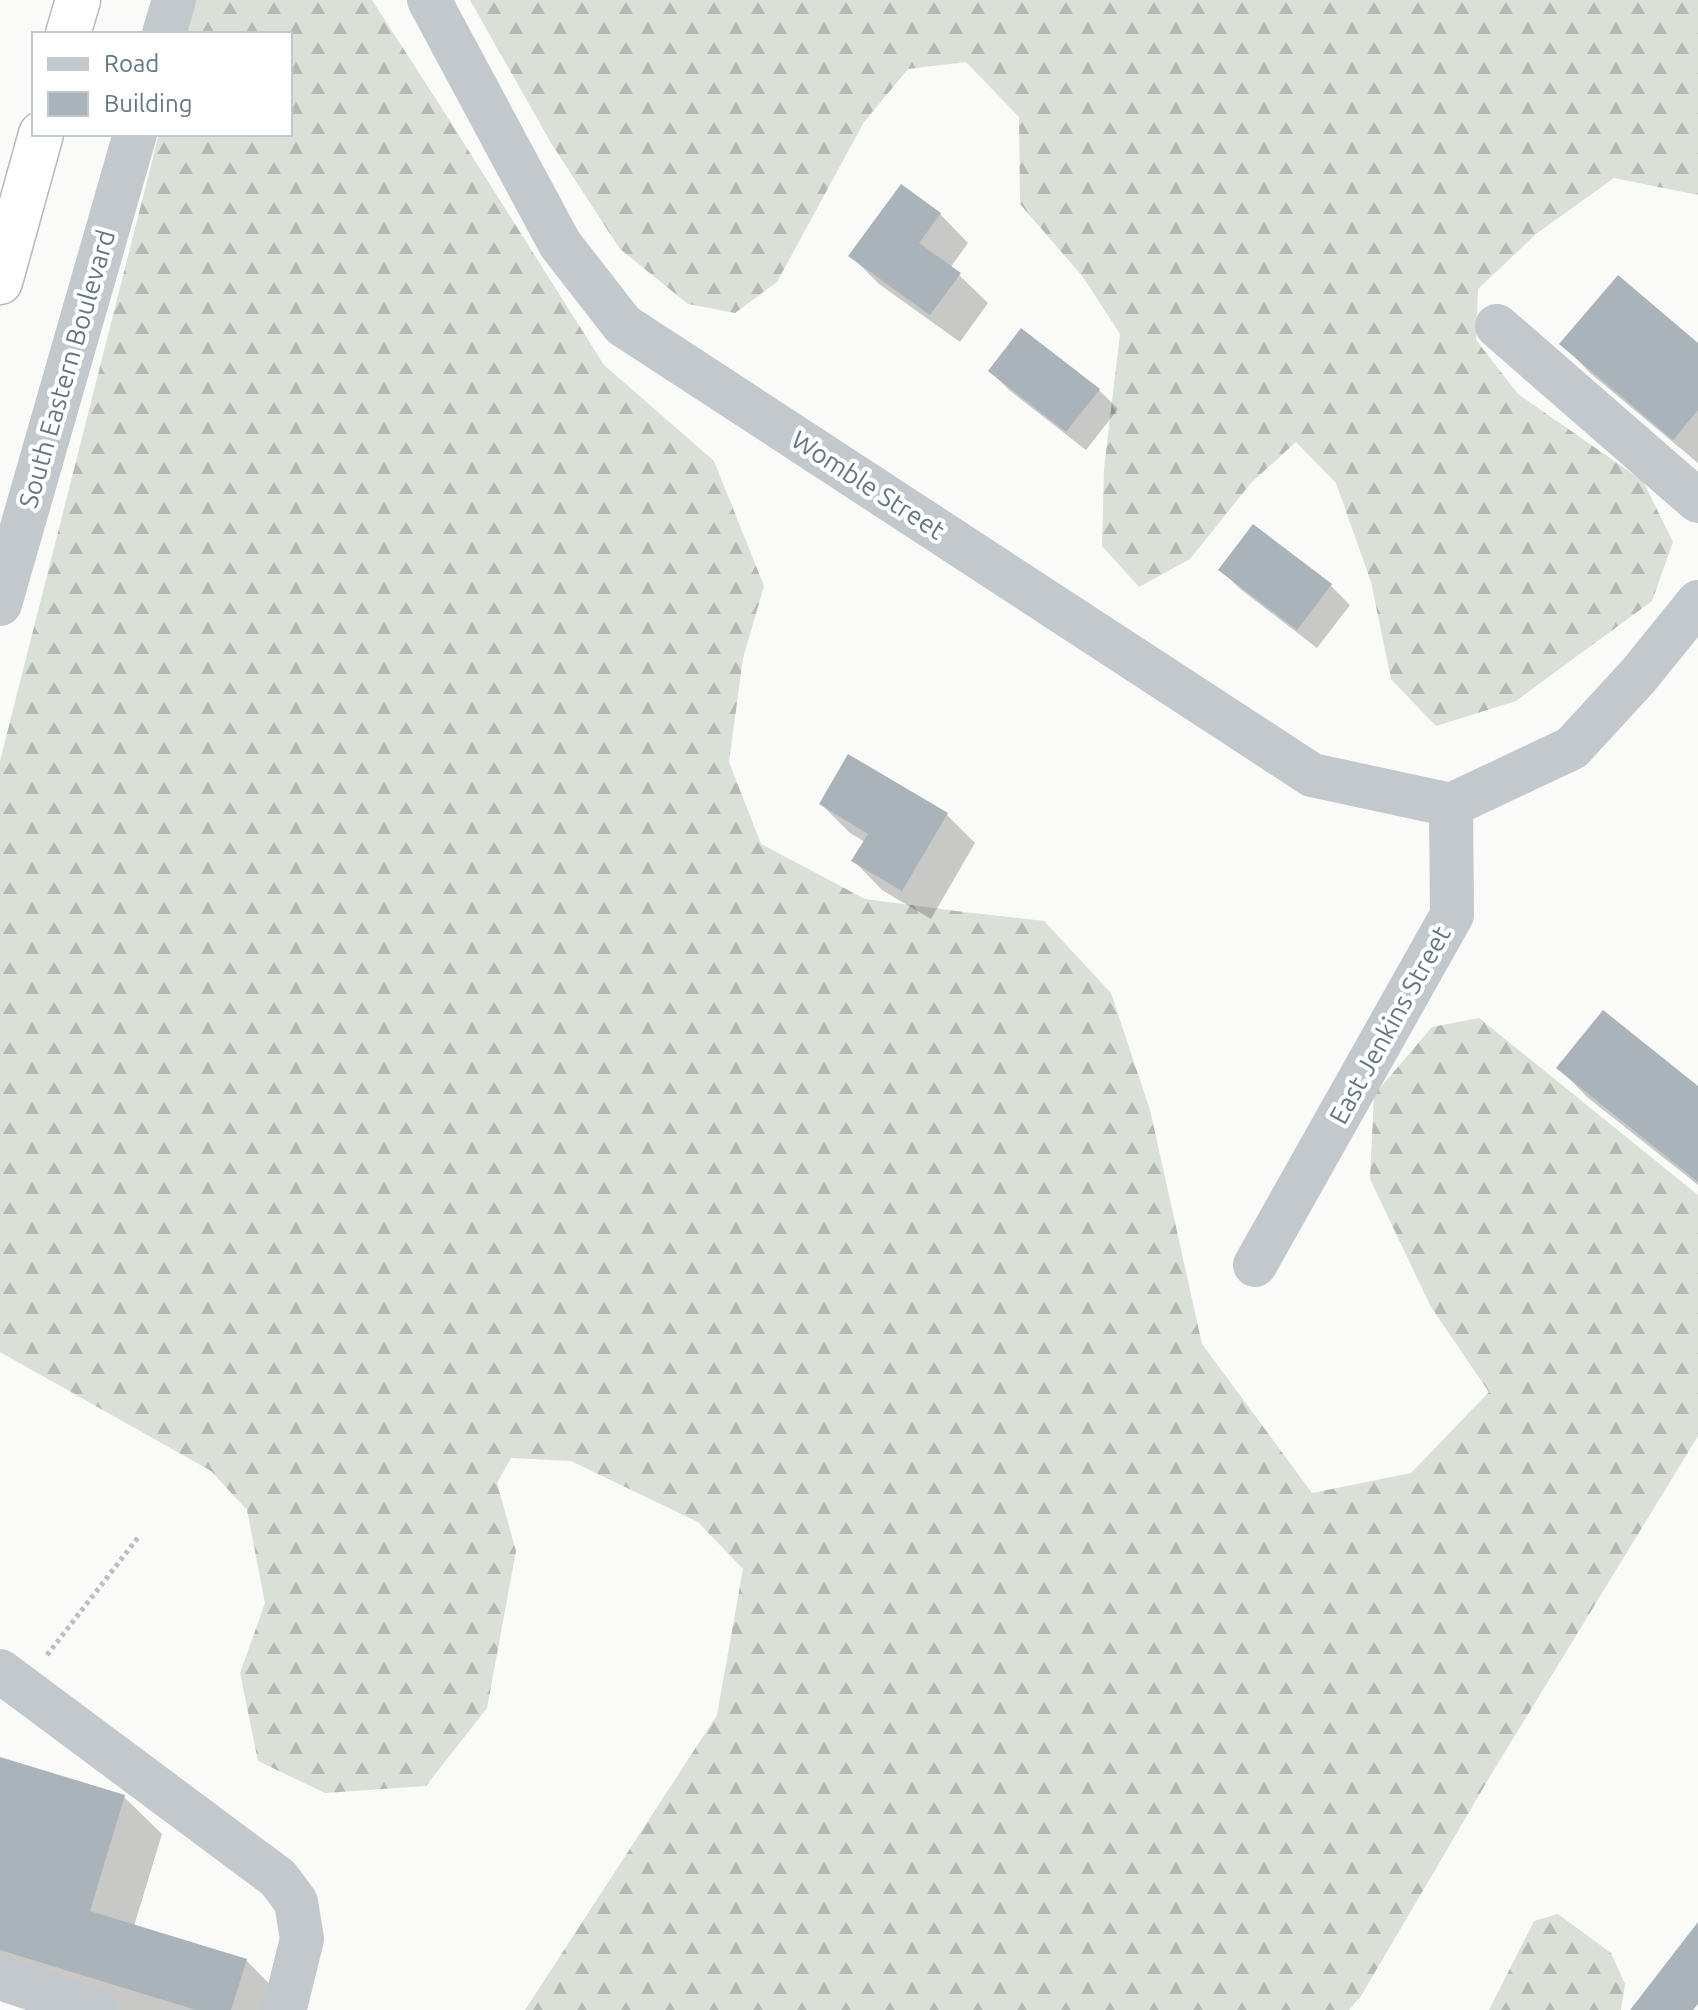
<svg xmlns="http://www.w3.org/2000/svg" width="1698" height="2010" font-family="Ubuntu,sans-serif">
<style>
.forest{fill:url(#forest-firs)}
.shadow{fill:#0003}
.building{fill:#aab3b9}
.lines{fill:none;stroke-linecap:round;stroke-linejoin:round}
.highway-casing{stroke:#b4b9bd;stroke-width:47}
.path{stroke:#bbbfc2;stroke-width:5;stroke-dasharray:4 4;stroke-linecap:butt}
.minor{stroke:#c3c8cc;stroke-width:44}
.highway{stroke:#fff;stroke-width:44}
.labels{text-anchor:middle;stroke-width:8;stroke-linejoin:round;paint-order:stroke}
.street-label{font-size:26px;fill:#657683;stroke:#fff}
</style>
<defs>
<pattern id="forest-firs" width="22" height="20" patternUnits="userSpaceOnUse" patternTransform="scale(2)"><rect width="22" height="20" fill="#dadfd7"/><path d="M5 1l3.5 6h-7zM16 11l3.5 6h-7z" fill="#b4b9b4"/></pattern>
</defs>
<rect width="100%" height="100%" fill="#fafaf8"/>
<path class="forest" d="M193,0H372L441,107L604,365L714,461L764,586L743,658L729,762L761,844L865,899L964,912L1044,921L1111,993L1150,1110L1202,1344L1312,1493L1411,1473L1489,1392L1431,1307L1370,1179L1374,1095L1432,1027L1479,1018L1698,1195V1436L1492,1773L1361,1996L1349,2010H525L717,1715L743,1569L698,1522L571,1461L511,1458L497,1483L516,1551L487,1708L426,1786L325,1793L258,1761L240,1673L265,1603L247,1510L211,1471L0,1352V761L159,134H290V34H184Z
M470,0H1698V195L1614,178L1536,234L1478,289L1476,340L1518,394L1643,481L1673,542L1652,601L1516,701L1436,726L1391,679L1371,582L1336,483L1296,442L1251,483L1190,559L1139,587L1102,546L1104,469L1120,334L1083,277L1020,204L1019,117L966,62L908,69L864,122L777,282L735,313L688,304L620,249L551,143Z
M1558,1914L1611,1953L1625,1984L1621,2010H1489L1534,1921Z"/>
<path class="shadow" d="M940,214L968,243L950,268L959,275L988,303L960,342L879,284L851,256Z
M1562,344L1698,346V463L1590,373Z
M990,371L1099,390L1118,409L1086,450L1009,390Z
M1253,527L1331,586L1350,605L1317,648L1239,588L1221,570Z
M821,804L947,815L975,843L931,919L882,890L854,861L865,842L850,833Z
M1559,1068L1698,1088V1185L1587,1097Z
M0,1759L124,1797L162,1834L134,1926L246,1960L283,1998L280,2010H114L0,1975Z"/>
<path class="building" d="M901,184L941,213L919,243L961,273L930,315L848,256Z
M1618,275L1698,343V410L1673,440L1559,344Z
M1021,328L1100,389L1066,432L988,371Z
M1253,524L1332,584L1297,630L1218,570Z
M848,754L948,813L902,891L851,861L868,834L819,804Z
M1603,1010L1698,1086V1182L1556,1068Z
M0,1757L125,1795L90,1911L247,1959L231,2010H196L0,1950Z
M1698,1922V2004L1693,2010H1630Z"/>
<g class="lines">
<g class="highway-casing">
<path id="highway" d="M68,34L78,0
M0,282L41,134"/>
</g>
<path class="path" d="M47,1655L140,1535"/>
<path class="minor" d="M429,0L560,244L623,325L1312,775L1451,805
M164,34L174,0
M1497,326L1698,501
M0,604L135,134
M1255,1265L1452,915L1451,805L1572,748L1639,675L1698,602
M0,1671L278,1878L296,1902L302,1939L285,2008L281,2010
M0,1978L96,2010"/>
<use href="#highway" class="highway"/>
</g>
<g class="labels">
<g class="street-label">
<text transform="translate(67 369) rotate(-74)" y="9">South Eastern Boulevard</text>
<text transform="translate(868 485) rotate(33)" y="9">Womble Street</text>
<text transform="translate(1390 1025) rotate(-61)" y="9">East Jenkins Street</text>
</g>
</g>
<rect x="32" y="32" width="260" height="104" fill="#ffffff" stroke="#c1c8cd" stroke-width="2"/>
<rect x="48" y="58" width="40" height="12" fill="#c3c8cc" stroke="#c1c8cd" stroke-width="2"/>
<text x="104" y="72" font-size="24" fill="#657683">Road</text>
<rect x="48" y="92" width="40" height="24" fill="#aab3b9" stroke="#c1c8cd" stroke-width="2"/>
<text x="104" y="112" font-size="24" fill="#657683">Building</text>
</svg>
